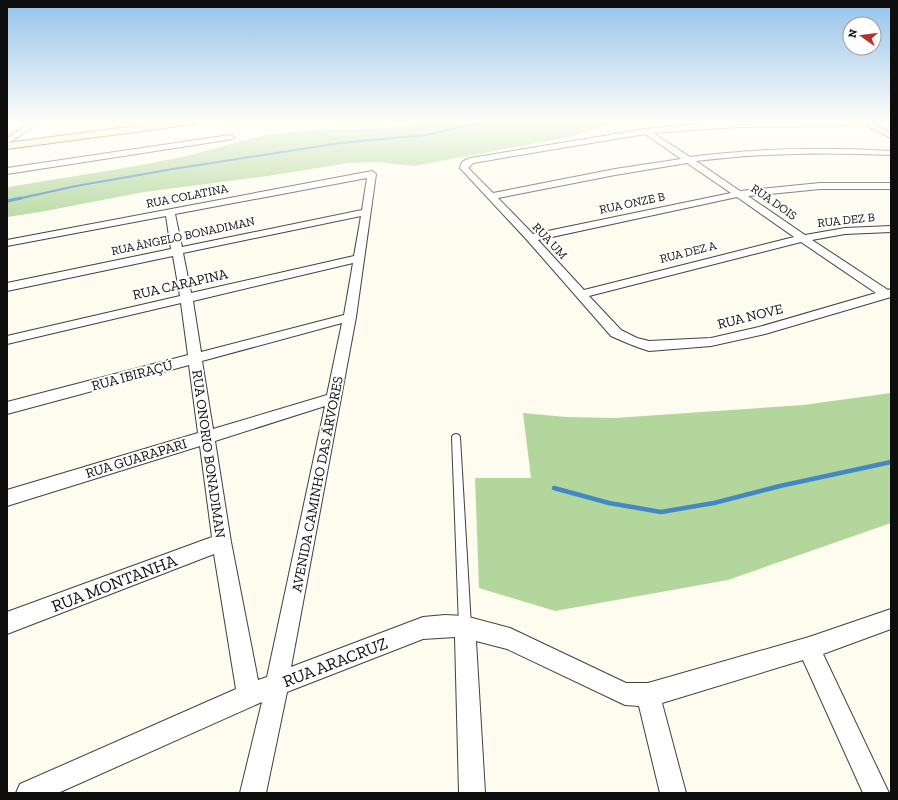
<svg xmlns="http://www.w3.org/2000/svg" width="898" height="800" font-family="'Zilla Slab',serif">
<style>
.forest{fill:#b2d69b}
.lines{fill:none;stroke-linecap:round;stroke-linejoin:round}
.stream-far2{stroke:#4388c4;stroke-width:2}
.stream-far1{stroke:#4388c4;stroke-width:3}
.stream{stroke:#4388c4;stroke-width:4.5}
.lane-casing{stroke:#414141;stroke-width:2}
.street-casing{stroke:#414141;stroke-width:2}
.secondary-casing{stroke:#303030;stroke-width:2}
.lane{fill:#fff;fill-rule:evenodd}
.street{fill:#fff;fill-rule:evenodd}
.secondary{fill:#faf6ae;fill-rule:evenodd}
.labels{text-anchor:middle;stroke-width:4;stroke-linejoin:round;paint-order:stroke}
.far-street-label{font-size:12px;fill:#0e0e0e;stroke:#fff}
.street-label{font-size:14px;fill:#0e0e0e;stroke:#fff}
.near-street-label{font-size:17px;fill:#0e0e0e;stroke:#fff}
</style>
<rect width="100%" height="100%" fill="#fefcef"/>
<path class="forest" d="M428,121H614L580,134L569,137L414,166L376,162L348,163L268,176L144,192L40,212L7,217V189L9,187C71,176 133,168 195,154C219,148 243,139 268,135C321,126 375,134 428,121Z
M891,393V523L728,580L555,611L479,588L475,478H531L523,413L566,417L615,418L803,405Z"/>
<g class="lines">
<path class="stream-far2" d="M17,199L76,186L173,169L340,143L426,135L486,121"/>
<path class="stream-far1" d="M7,201L21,198"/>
<path class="stream" d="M554,488L609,503L661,512L714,503L780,486L891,462"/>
<g class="lane-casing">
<path id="lane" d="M456,434L459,435L460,437L471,626L469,630L465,632L461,630L459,626L452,437L453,435Z"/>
</g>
<g class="street-casing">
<path id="street" d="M33,121H42L7,144V138Z
M136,121H144L136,127L132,125Z
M759,121L845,122L849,124L845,126L737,127L653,133L690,157C757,148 824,147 891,151V155C826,152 761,153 696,161L740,191L820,183H891V189H820L748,196L805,235L845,228L891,226V232L845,234L812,240L888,290L891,289V297L765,334L711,346L649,351C636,347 624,342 611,336L527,240L460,168L462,162L470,158L646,129L694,124ZM645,134L681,159L615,169L493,193L468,168L473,163ZM687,163L731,193L533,234L498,198L615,175ZM737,197L794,237L584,290L538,240ZM801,242L876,293L759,327L711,338L649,341L637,338L621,330L589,296Z
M858,121H867L891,133V138Z
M230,135L234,137L233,139L7,174V168Z
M372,171L376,174L356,317L291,667L423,617L445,615L465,616L510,628L626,683H648L809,637L891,609V629L823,654L889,793H863L803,660L662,703L686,793H660L639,706L625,705L507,649L476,641L485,793H459L455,637L423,639L287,692L266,793H240L262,702L58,793H16L20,784L236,689L214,554L7,634V612L212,537L200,446L7,506V490L198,433L189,365L7,414V402L188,355L181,303L7,344V336L180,296L173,256L7,291V283L171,249L166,216L7,246V240ZM367,178L362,210L182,247L175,214ZM361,216L354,256L191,293L183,253ZM353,263L344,315L201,352L193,301ZM342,323L327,395L213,429L202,361ZM325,406L267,677L258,680L231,542L215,441Z"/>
</g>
<g class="secondary-casing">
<path id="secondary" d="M172,121H199L194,124L7,149V143Z"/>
</g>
<use href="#lane" class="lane"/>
<use href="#street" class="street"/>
<use href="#secondary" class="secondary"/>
</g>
<linearGradient id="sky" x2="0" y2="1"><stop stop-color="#94c2ec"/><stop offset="0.52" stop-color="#fffef8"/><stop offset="1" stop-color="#fffef8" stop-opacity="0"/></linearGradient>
<rect width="898" height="233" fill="url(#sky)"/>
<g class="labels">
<g class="far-street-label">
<text transform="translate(187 196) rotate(-11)" y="4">RUA COLATINA</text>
<text transform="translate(774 202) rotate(35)" y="4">RUA DOIS</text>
<text transform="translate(632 203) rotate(-12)" y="4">RUA ONZE B</text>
<text transform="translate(846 220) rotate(-6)" y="4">RUA DEZ B</text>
<text transform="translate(183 236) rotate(-12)" y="4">RUA ÂNGELO BONADIMAN</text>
<text transform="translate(550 241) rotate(47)" y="4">RUA UM</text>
<text transform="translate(688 252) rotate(-14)" y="4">RUA DEZ A</text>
</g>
<g class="street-label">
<text transform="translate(180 284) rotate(-13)" y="5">RUA CARAPINA</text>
<text transform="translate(750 316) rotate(-14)" y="5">RUA NOVE</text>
<text transform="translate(132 375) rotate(-15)" y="5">RUA IBIRAÇÚ</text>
<text transform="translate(209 454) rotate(82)" y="5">RUA ONORIO BONADIMAN</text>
<text transform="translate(136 458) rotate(-17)" y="5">RUA GUARAPARI</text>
<text transform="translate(317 484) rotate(-79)" y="5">AVENIDA CAMINHO DAS ÁRVORES</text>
</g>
<g class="near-street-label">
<text transform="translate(114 583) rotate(-21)" y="6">RUA MONTANHA</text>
<text transform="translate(335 662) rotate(-21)" y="6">RUA ARACRUZ</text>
</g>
</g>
<rect width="898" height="800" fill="none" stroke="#0e0e0e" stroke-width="16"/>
<g transform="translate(862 36) rotate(284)"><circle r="19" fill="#ffffff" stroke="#9f9f9f"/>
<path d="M0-3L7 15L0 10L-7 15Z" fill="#b5312e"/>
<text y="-6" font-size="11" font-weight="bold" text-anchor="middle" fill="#0e0e0e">N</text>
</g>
</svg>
